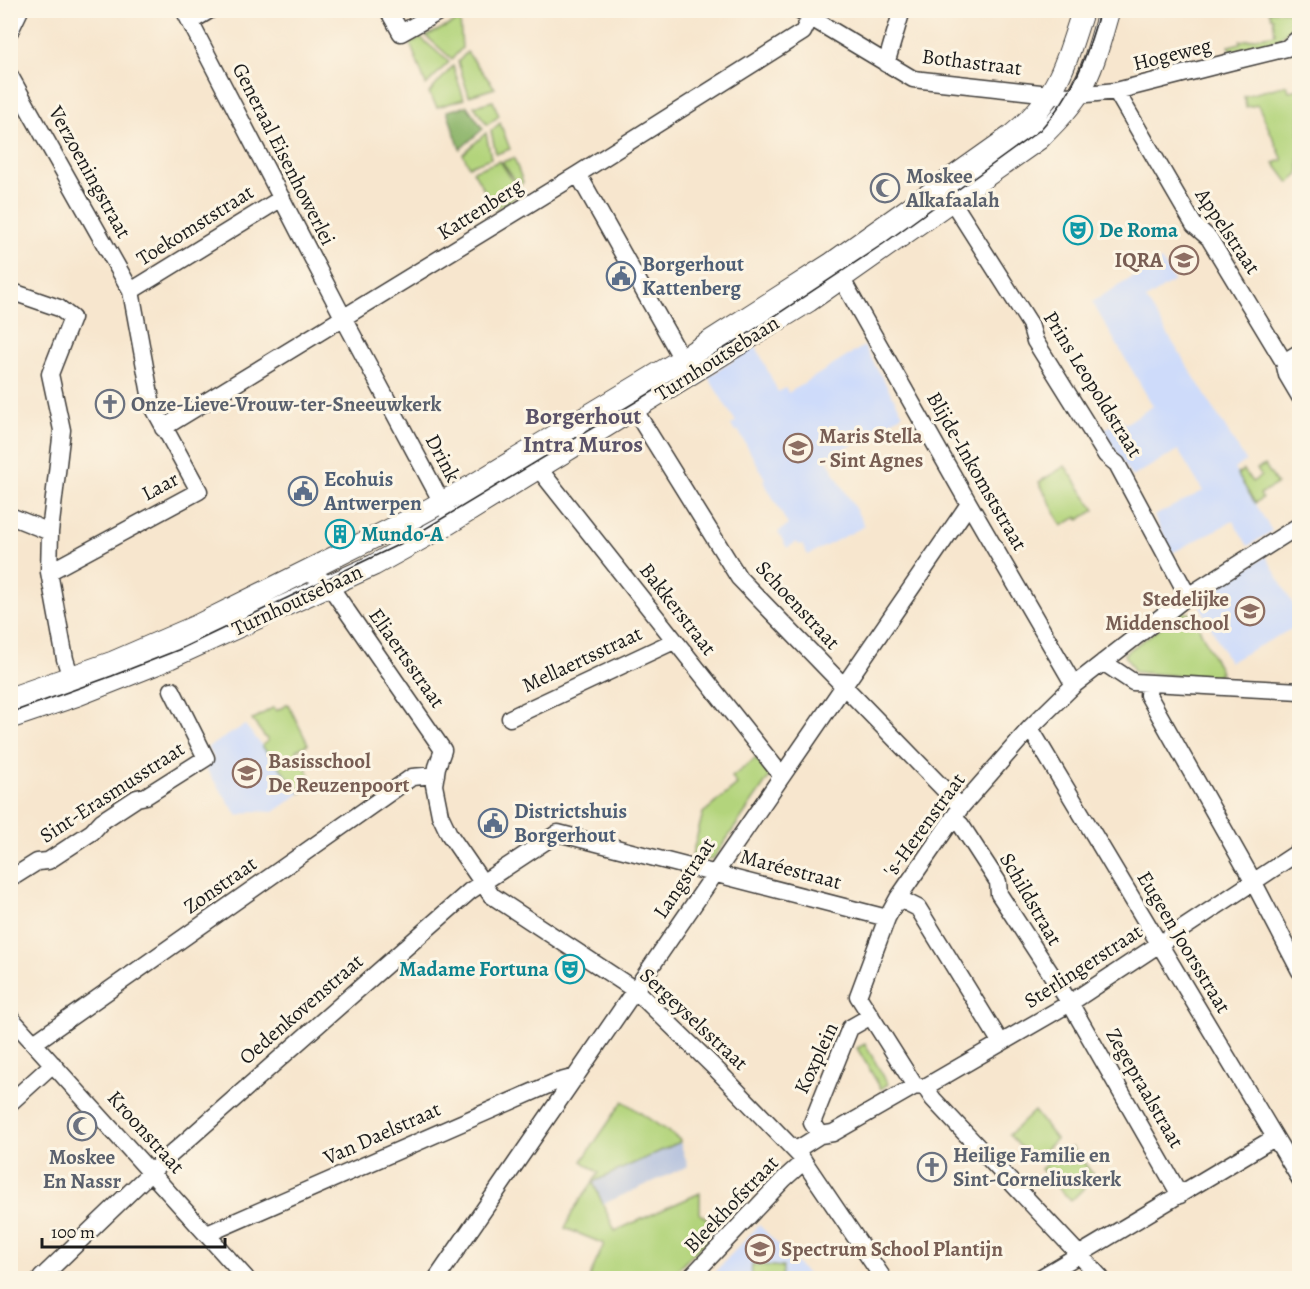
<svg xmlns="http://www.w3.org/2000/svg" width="1310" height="1289" font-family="Alegreya,serif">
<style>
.built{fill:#cedbfa}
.industrial{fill:#b9c5de}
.green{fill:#b3d47c;stroke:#68784c;stroke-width:1.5}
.forest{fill:#8eb66c;stroke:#556944;stroke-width:1.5}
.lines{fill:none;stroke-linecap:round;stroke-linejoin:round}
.minor-casing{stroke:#3d3a37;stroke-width:19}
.major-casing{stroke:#3d3a37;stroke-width:23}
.minor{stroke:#fff;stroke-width:16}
.major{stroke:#fff;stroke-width:21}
.tram{stroke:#1c1c1c;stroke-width:1.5}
.labels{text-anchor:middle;stroke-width:6;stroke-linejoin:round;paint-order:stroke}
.street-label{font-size:21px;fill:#1c1c1c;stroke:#fcf5e5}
.worship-label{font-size:21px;font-weight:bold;fill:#5b616d;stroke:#fcf5e5;text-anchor:start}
.culture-label{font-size:21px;font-weight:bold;fill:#0d838f;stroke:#fcf5e5;text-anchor:start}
.education-label{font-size:21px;font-weight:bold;fill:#785e54;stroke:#fcf5e5;text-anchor:start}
.service-label{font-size:21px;font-weight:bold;fill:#4e5e75;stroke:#fcf5e5;text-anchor:start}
.quarter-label{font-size:24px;font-weight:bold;fill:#5a5268;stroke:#fcf5e5}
</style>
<rect width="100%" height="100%" fill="#fcf5e5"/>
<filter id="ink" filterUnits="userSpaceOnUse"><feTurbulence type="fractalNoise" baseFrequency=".0167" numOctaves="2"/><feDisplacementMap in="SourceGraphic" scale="12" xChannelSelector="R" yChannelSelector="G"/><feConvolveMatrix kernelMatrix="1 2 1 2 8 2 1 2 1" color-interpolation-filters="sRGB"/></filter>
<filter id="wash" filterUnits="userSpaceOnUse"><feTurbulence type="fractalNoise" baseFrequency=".008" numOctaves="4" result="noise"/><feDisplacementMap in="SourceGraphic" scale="24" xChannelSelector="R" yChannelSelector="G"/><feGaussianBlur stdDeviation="1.35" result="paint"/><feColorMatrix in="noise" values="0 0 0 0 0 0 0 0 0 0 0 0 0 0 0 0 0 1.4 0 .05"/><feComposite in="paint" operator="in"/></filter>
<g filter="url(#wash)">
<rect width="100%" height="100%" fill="#f7e6ce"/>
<path class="built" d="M1161,260L1174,281L1146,299L1246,461L1234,469L1272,531L1248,546L1233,521L1172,553L1154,516L1203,491L1178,450L1132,477L1103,430L1122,419L1125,424L1153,406L1092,302Z
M756,346L778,392L786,388L788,393L864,346L903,414L827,460L865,526L808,555L802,544L799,545L797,542L787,548L778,532L788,525L763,480L765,479L738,430L735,432L731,425L736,422L708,377Z
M1266,556L1299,615V625L1229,662L1197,600Z
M245,725L301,793L274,812L252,811L238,816L204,766L214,759L208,747Z
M759,1225L806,1273L810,1278H709Z"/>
<path class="industrial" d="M680,1142L688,1166L603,1204L593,1182Z"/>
<path class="green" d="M1269,11H1291L1299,18V21L1276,41L1231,51L1229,46L1240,43V41L1275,34L1273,18L1271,17Z
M460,20L462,48L452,59L426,36Z
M421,38L449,62L426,85L410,43Z
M467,52L495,88L469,96L458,62Z
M453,66L464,99L437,107L429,93Z
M1287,85L1289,91L1300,89L1299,175L1289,183L1274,163L1283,160L1258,105L1246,107L1244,96Z
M493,101L499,116L487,125L474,106Z
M500,123L510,149L496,154L491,131Z
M486,133L491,158L469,166L463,154Z
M514,158L523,182L519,186L502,162Z
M500,161L521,194L495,209L473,171Z
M1265,465L1277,484L1260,494L1262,498L1255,503L1237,474L1244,470L1252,482L1261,476L1257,469Z
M1065,466L1095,510L1079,520L1077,517L1062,526L1039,482Z
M1182,612L1192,614L1221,672L1214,679L1135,672L1124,654Z
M288,704L308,744L296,750L314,783L301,793L262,746L268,741L252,720L274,707L276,711Z
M756,758L770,776L713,859L709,860L692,855L703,813L737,785L732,777Z
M865,1044L888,1084L881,1089L857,1048Z
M623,1101L680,1140V1142L593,1182L615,1231L700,1193V1214L711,1221L706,1241L669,1278H589L604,1244L565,1228L574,1209L599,1173L582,1161Z
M1034,1111L1056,1139L1034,1161L1009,1135Z
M1072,1147L1095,1177L1071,1201L1041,1169L1063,1148L1066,1151Z
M752,1264L783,1267L782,1278L751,1277Z"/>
<path class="forest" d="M467,106L483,129L460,149L447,111Z"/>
</g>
<g filter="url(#ink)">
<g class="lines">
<g class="minor-casing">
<path id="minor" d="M184,10L344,319L447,512
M388,10L401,33L442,10
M798,10L913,79L1068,96L1116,91L1230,62L1287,48L1300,37
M190,22L210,10
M10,31L20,10
M886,64L902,10
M10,76L131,291L152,405L199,491L49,572L50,532L62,430L50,374L72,318L59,308L10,291
M1116,91L1194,225L1209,238L1284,362L1287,375L1300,397
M578,174L682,359
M952,201L1030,324L1035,341L1106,455L1117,464L1188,596
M836,269L969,504L1074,685
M131,291L282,198
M1284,362L1300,352
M634,409L739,578L961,807
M163,428L578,174L803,32L814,10
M539,469L782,776
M10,516L50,532
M49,572L65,659L71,678
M304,573L316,576L329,585L443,750L437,767L434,785L440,815L449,834L491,895L635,990L715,1068L801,1157L883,1278
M1103,662L1133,682L1300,691
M1149,683L1148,695L1253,881L1300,971
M510,718L674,641
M1030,728L1300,1179
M953,818L961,825L998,882L999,894L1070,1003L1180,1195
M10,879L37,862L48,861L92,832L102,821L137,798L146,796L206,758L172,690
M898,898L918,908L1001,1043
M10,1017L246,1278
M34,1043L412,777L436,775
M915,1086L858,996L887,918L898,898L961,807L1030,728L1074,685L1188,596L1300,525
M915,1086L925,1087L1070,1003L1300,851
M925,1087L933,1099L1101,1278
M10,1103L53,1064
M820,1135L812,1123L850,1028L871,1016
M796,1150L820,1135L833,1133L915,1086
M207,1234L553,1083L576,1077
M41,1278L151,1172L470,891L558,833L887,918
M437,1278L969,504
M690,1278L784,1179L804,1161
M1040,1278L1274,1138"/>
</g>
<g class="major-casing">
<path id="major" d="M10,698L113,662L196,626L415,517L473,485L682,359L832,263L1011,136C1058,98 1065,65 1083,10
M10,718L78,695L159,663L374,565L448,524L809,301L1039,139C1053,125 1068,110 1079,93C1094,68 1101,38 1109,10"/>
</g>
<use href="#minor" class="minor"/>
<use href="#major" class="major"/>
<path class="tram" d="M10,713L112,676L178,650L400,544L743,337L883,244L1040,130C1075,92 1086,59 1100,10"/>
</g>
</g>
<defs>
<g id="mosque-ring" transform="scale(1.5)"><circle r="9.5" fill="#fcf5e5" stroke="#6b7280" stroke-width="1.5"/><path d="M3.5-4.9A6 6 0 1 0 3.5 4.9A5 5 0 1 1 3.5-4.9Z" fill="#6b7280"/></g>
<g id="theatre-ring" transform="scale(1.5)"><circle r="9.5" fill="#fcf5e5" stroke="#0f9aa8" stroke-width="1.5"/><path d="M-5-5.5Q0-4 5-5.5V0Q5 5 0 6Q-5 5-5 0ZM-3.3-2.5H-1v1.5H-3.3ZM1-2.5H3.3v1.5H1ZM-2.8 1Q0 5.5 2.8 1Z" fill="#0f9aa8"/></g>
<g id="school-ring" transform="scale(1.5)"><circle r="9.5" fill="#fcf5e5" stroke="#8d6e63" stroke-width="1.5"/><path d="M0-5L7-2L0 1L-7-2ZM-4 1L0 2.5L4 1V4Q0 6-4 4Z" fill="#8d6e63"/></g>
<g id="civic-ring" transform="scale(1.5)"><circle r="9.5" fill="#fcf5e5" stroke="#5c6f8a" stroke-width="1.5"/><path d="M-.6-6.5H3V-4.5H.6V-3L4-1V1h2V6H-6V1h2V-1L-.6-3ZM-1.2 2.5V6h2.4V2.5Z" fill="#5c6f8a"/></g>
<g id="church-ring" transform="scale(1.5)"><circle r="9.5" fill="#fcf5e5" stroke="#6b7280" stroke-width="1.5"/><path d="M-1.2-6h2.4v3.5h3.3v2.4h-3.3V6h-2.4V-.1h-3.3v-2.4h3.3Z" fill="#6b7280"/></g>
<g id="building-ring" transform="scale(1.5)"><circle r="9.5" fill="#fcf5e5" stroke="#0f9aa8" stroke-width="1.5"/><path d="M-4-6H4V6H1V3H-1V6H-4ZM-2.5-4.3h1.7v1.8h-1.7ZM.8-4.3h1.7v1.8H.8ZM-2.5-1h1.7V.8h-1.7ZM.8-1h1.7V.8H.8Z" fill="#0f9aa8"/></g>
</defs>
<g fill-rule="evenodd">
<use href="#mosque-ring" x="885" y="188"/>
<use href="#theatre-ring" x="1078" y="230"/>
<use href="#school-ring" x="1184" y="260"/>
<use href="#civic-ring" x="621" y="276"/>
<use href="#church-ring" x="110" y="404"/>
<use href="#school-ring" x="798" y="448"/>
<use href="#civic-ring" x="303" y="491"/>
<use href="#building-ring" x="340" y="534"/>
<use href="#school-ring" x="1250" y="611"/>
<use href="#school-ring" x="247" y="773"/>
<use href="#civic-ring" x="493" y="823"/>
<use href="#theatre-ring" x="570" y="969"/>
<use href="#mosque-ring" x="82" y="1126"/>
<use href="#church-ring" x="932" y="1167"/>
<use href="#school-ring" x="760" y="1249"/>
</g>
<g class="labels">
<g class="street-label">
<text transform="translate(1172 54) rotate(-14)" y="7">Hogeweg</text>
<text transform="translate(972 62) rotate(7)" y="7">Bothastraat</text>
<text transform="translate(284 154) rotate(63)" y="7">Generaal Eisenhowerlei</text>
<text transform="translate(90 172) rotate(61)" y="7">Verzoeningstraat</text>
<text transform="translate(480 209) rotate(-32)" y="7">Kattenberg</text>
<text transform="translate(195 225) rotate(-32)" y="7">Toekomststraat</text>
<text transform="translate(1228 231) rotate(56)" y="7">Appelstraat</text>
<text transform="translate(717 358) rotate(-32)" y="7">Turnhoutsebaan</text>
<text transform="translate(1093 384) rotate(58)" y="7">Prins Leopoldstraat</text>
<text transform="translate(443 458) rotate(62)" y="7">Drink</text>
<text transform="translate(977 471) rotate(60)" y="7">Blijde-Inkomststraat</text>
<text transform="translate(160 486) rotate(-28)" y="7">Laar</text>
<text transform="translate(297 600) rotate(-25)" y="7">Turnhoutsebaan</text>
<text transform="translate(798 605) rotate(47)" y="7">Schoenstraat</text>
<text transform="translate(678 609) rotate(52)" y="7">Bakkerstraat</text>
<text transform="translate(407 658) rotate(55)" y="7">Eliaertsstraat</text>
<text transform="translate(582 659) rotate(-25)" y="7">Mellaertsstraat</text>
<text transform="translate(112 792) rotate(-33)" y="7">Sint-Erasmusstraat</text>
<text transform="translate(924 825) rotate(-54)" y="7">'s-Herenstraat</text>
<text transform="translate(791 869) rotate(15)" y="7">Maréestraat</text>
<text transform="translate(684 878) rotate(-56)" y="7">Langstraat</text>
<text transform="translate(220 885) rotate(-35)" y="7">Zonstraat</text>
<text transform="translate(1031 899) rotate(60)" y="7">Schildstraat</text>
<text transform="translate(1184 942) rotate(59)" y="7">Eugeen Joorsstraat</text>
<text transform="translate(1083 966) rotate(-33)" y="7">Sterlingerstraat</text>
<text transform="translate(301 1009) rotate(-41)" y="7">Oedenkovenstraat</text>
<text transform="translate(694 1019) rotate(43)" y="7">Sergeyselsstraat</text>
<text transform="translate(816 1058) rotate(-65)" y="7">Koxplein</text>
<text transform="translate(1145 1088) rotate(60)" y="7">Zegepraalstraat</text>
<text transform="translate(146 1132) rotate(48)" y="7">Kroonstraat</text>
<text transform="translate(382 1133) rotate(-24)" y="7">Van Daelstraat</text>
<text transform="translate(731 1204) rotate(-46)" y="7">Bleekhofstraat</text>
</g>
<g class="worship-label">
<text x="906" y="183">Moskee<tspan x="906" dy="24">Alkafaalah</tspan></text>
<text x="131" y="411">Onze-Lieve-Vrouw-ter-Sneeuwkerk</text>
<text x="953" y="1162">Heilige Familie en<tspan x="953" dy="24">Sint-Corneliuskerk</tspan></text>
<text x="82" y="1164" text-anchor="middle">Moskee<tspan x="82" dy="24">En Nassr</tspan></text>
</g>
<g class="culture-label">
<text x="1099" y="237">De Roma</text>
<text x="361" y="541">Mundo-A</text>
<text x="549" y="976" text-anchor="end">Madame Fortuna</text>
</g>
<g class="education-label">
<text x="1163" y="267" text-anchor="end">IQRA</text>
<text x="819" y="443">Maris Stella<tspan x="819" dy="24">- Sint Agnes</tspan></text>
<text x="1229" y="606" text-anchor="end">Stedelijke<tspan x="1229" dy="24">Middenschool</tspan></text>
<text x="268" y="768">Basisschool<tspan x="268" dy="24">De Reuzenpoort</tspan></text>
<text x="781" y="1256">Spectrum School Plantijn</text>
</g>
<g class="service-label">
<text x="642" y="271">Borgerhout<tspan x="642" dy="24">Kattenberg</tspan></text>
<text x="324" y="486">Ecohuis<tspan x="324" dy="24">Antwerpen</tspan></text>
<text x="514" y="818">Districtshuis<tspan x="514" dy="24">Borgerhout</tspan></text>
</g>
<g class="quarter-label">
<text x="583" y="424">Borgerhout<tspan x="583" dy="28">Intra Muros</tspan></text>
</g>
</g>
<rect width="1310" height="1289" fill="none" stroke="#fcf5e5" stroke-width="36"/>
<path d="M42 1238v9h183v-9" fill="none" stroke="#1c1c1c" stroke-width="3"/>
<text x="51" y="1238" font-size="18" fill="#1c1c1c" stroke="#fcf5e5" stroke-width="4.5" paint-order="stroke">100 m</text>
</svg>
